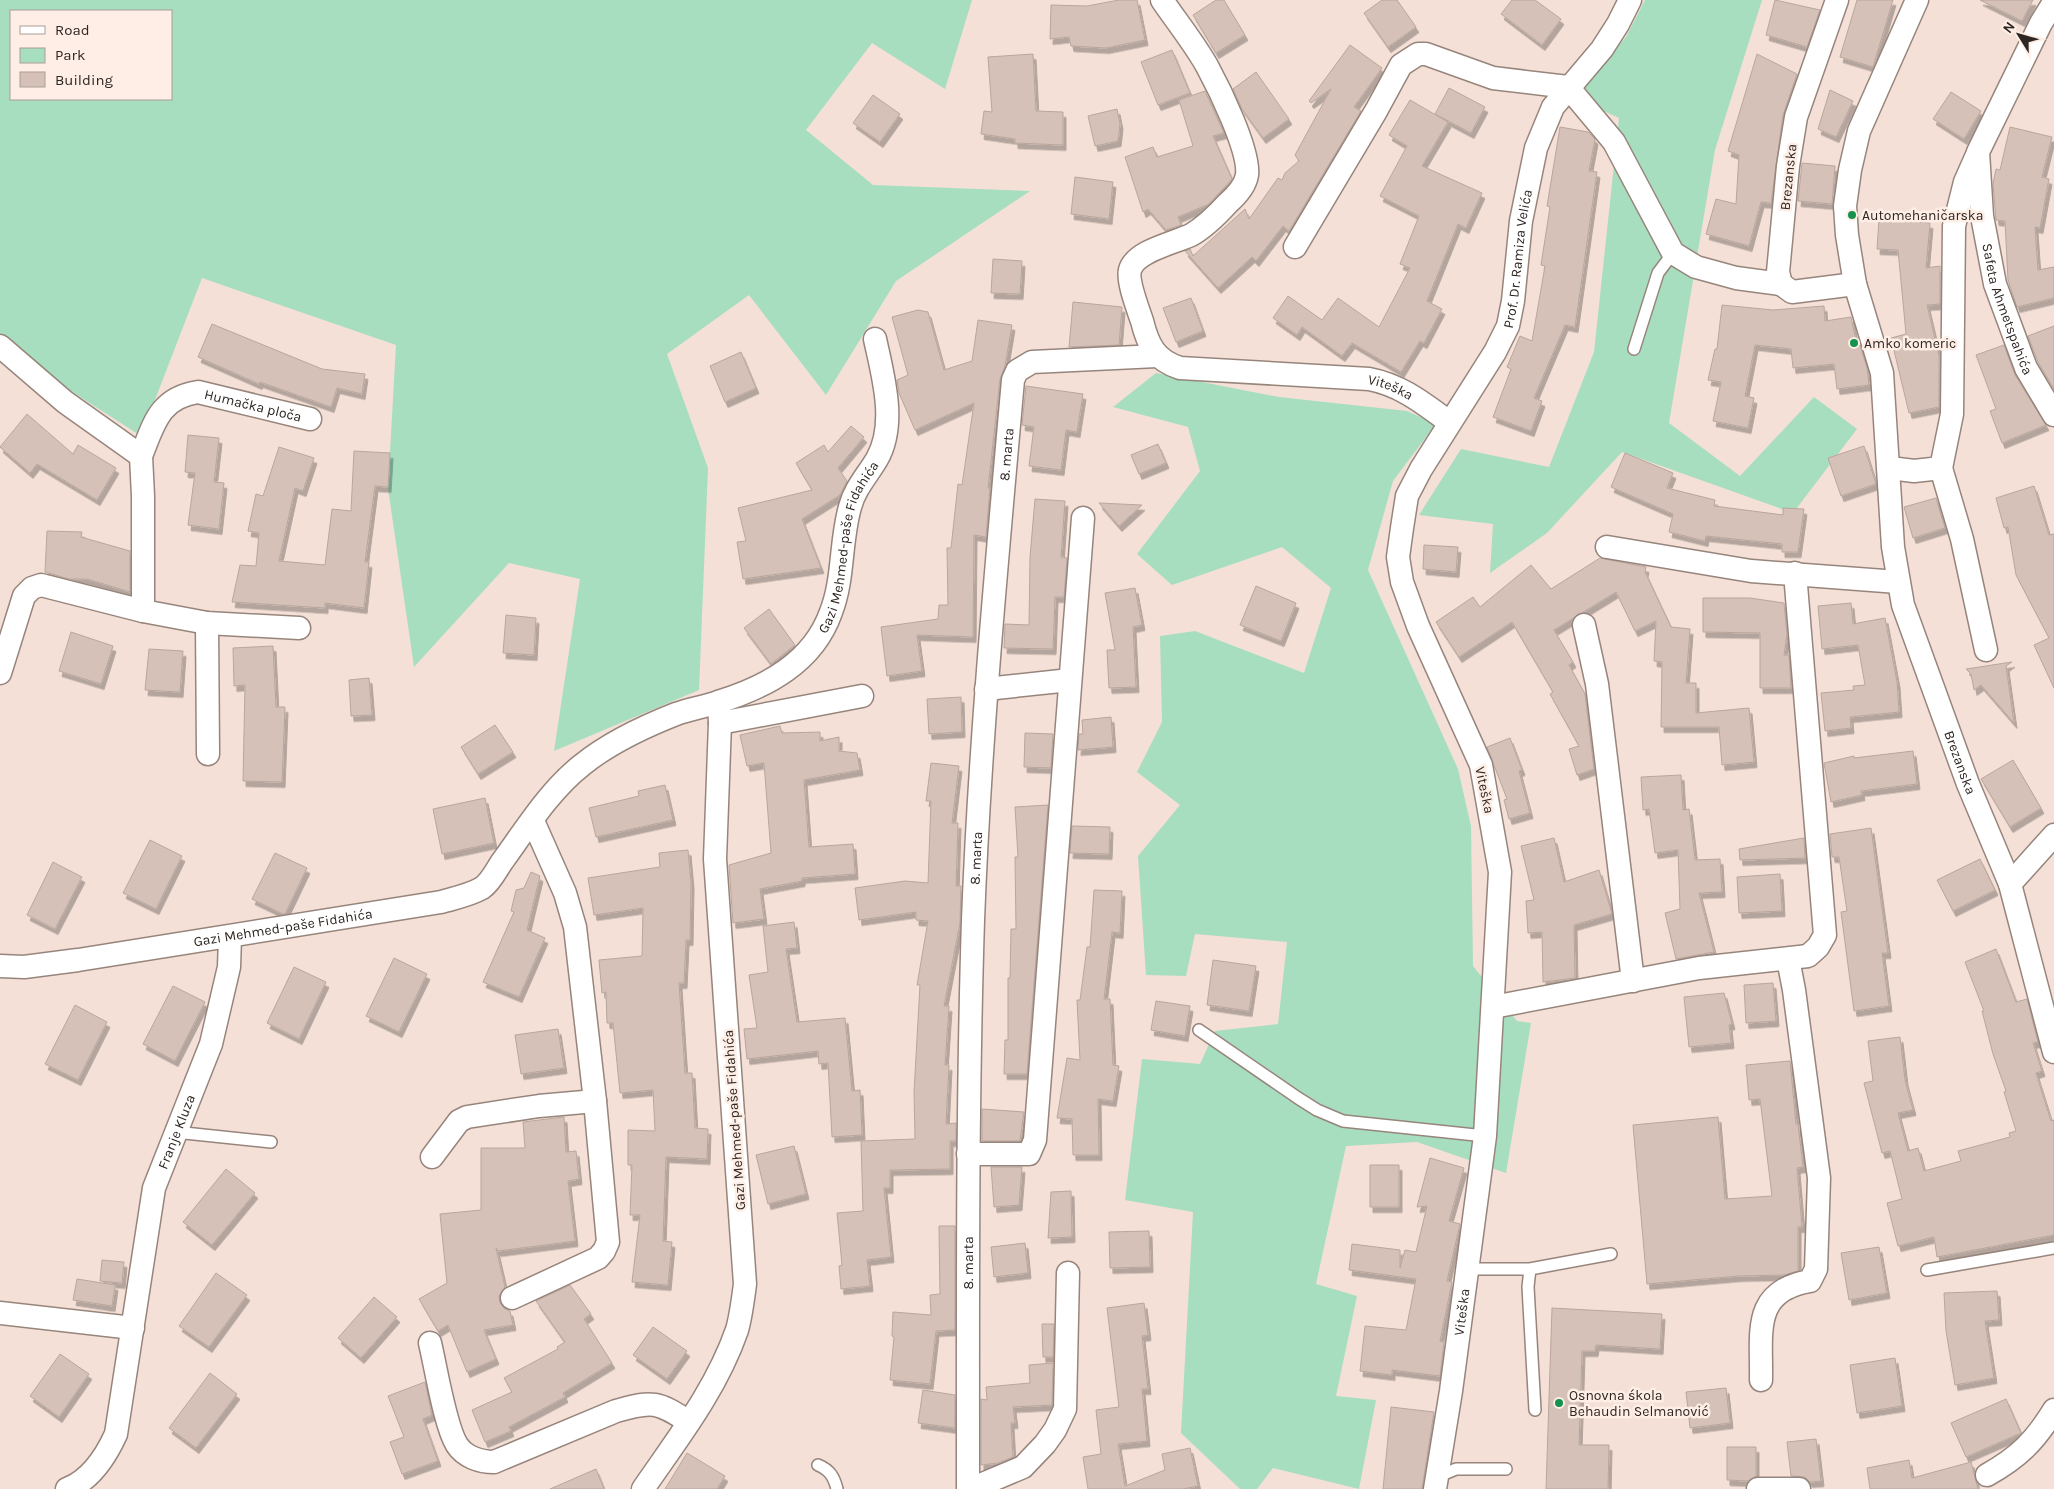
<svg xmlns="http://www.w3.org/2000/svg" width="2054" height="1489" font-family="Karla,sans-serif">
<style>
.green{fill:#a7dec0;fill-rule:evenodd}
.building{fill:#d5c1b7;stroke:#b9a69c;filter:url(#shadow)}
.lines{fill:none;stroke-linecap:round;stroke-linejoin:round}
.lane-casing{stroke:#97857c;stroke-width:14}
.street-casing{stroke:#97857c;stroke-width:25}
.lane{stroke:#fff;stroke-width:11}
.street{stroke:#fff;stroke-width:22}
.poi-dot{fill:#14924e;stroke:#feeee6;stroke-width:2}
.labels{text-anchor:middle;stroke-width:5;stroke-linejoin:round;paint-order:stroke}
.street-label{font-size:14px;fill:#2d2622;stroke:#feeee6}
.poi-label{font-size:14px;fill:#2d2622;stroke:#feeee6;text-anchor:start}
</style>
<defs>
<filter id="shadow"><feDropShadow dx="3" dy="5.5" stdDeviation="0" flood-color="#0004"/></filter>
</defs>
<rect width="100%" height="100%" fill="#f4e0d6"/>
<path class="green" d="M0,0H972L945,89L872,43L806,130L873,185L1030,191L896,281L826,395L749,295L667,354L708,468L699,690L554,751L580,579L509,563L414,667L388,488L396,345L202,278L141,436L32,366L0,338ZM11,11H171V99H11Z
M1645,0H1762L1715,150L1669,423L1740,476L1814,397L1857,429L1793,513L1622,452L1547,533L1490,573L1493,524L1419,515L1461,449L1549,467L1594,352L1619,118L1573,97L1626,37Z
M1156,373L1279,397L1407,411L1436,424L1393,481L1368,570L1458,769L1471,826L1473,966L1517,1021L1531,1023L1506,1173L1417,1142L1346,1146L1316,1284L1357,1296L1336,1396L1376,1400L1359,1489L1273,1468L1257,1489H1240L1181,1433L1193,1212L1125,1200L1142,1059L1200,1064L1215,1031L1278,1024L1287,942L1195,934L1186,976L1146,975L1138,856L1180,805L1137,772L1162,722L1160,636L1195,631L1304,673L1331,588L1282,547L1172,585L1137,554L1200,471L1188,427L1113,407Z"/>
<path class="building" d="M1119,0H1137L1145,40L1106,48L1071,46L1069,37L1050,39L1051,5L1087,6Z
M1216,0H1224L1245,35L1216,53L1193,15Z
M1382,0H1397L1416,27L1388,47L1364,13Z
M1512,0H1535L1561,19L1542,45L1501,14Z
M1775,0L1820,10L1807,47L1766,35Z
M1857,0H1893L1873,67L1840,57Z
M1980,0H2033L2022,21Z
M1350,45L1382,68L1354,107L1361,111L1289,231L1283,226L1256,261L1252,257L1218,288L1185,251L1190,249L1193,256L1245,209L1249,219L1278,178L1282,180L1285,173L1299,161L1295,155L1331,89L1311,103L1309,101Z
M1172,50L1190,93L1158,105L1141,62Z
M1033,54L1036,111L1063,112V145L1015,143V139L981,134L984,111L992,112L988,57Z
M1757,54L1797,74L1783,115L1771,203L1761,202L1749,246L1706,234L1716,199L1736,204L1739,155L1728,151Z
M1256,72L1289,119L1263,138L1242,109L1233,89Z
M1449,88L1485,107L1471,133L1435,114Z
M1830,90L1853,101L1836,137L1818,129Z
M1205,91L1224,133L1213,136L1232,179L1209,204L1178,217L1181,225L1166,230L1148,209L1143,212L1125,157L1153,147L1157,157L1193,146L1179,100Z
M1951,92L1981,111L1964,139L1933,119Z
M873,95L900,114L880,142L853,123Z
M1410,100L1448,122L1422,166L1482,193L1466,228L1458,224L1427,301L1442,309L1424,343L1420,341L1401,372L1352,343L1342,356L1302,327L1297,335L1273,318L1288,296L1322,320L1338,298L1379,327L1410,268L1400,264L1419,216L1380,196L1407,146L1389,135Z
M1117,109L1120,124L1118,141L1095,146L1088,116Z
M1560,127L1588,132L1595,139L1589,171L1597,172L1575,327L1565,325L1534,398L1542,401L1531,431L1493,417L1511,369L1507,367L1520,336L1532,341L1545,266L1541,265L1550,207L1547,206Z
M2010,127L2052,137L2042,177L2049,179L2040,228L2035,227L2038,270L2054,267V298L2017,307L2008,280L2005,221L1996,220L1993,184L1996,169L2000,170Z
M1802,163L1835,166L1832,204L1798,201Z
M1075,177L1113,182L1109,219L1071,214Z
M1879,219L1930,223L1926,268L1940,266V304L1927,305L1939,356V407L1909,413L1891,338L1906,334L1898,250L1877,249Z
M993,259L1022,261L1020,294L991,293Z
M1191,298L1203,331L1176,342L1163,308Z
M1073,302L1122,307L1119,345L1069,347Z
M1722,305L1773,310L1824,306L1825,321L1851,317L1857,346L1860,345L1867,368L1869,385L1837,389L1834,364L1793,368L1791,349L1755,345L1745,396L1754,398L1748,428L1713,421L1721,382L1708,380L1715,349H1717Z
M918,310L928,312L944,370L972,361L978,320L1012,325L1005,366L1000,379L988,488H990L986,537L974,535L973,637L917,635L922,671L887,676L881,627L938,619L939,605H948L947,548H951L958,484L962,485L974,403L915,430L899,393L897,380L908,375L892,317Z
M212,324L322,369L365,374L362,394L337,388L331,407L260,382L259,384L198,357Z
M2054,326V389L2038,362L2028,336Z
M2004,345L2015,375L2046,425L2002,443L1990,411L1996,409L1976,355Z
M741,352L756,388L725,402L710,366Z
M1026,386L1083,394L1077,432L1066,430L1061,470L1029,466L1034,427L1022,425Z
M27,414L73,454L78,445L116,468L97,500L37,464L30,473L0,447Z
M851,426L864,437L838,468L847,481L840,495L802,519L821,568L743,579L737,542L746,541L738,508L812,490L796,463L824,445L828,452Z
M188,435L219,438L214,482L224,483L219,529L188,525L195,473L185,472Z
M1158,444L1166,463L1139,474L1131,455Z
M1864,446L1876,484L1841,496L1828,458Z
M279,447L314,458L303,491L295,488L279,561L325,565L332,509L351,511L354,451L390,453L388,487L375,486L365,562H369L364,608L325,603V608L232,602L240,565L256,566L259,533L248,531L256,494L263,496Z
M1625,453L1673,473L1667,488L1715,500L1714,506L1783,515V508L1804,509L1798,552H1782V544L1706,536L1705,541L1669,532L1673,514L1611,487Z
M2034,486L2049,535L2054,534V688L2034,645L2049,638L2016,575L2008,527L2004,528L1996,498Z
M1936,498L1945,528L1913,538L1904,507Z
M1035,499L1065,501L1061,557L1067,558L1064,597H1055L1053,649L1004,648L1005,624L1029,625L1030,557Z
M1099,503L1142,505L1119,526Z
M47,531L82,532L81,537L130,551V592L87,579H69L45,572Z
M1424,545L1458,547L1456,572L1423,569Z
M1600,558L1646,567L1645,572L1671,627L1690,629L1686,683H1696V713L1749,708L1754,762L1722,765L1719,727H1661L1662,662L1654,661L1656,621L1635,631L1616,592L1554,630L1573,662L1569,665L1585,694L1594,769L1577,775L1569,749L1579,746L1550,694L1553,692L1512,622L1459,657L1436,622L1473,597L1480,607L1531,565L1551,589Z
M1256,586L1296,603L1281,641L1240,625Z
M1135,588L1142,625L1133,627L1136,687L1109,688L1107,650H1115L1105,593Z
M1703,598H1750L1784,603L1787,634L1784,655H1789L1791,688H1760V633L1703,632Z
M1851,603L1853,624L1885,618L1897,682L1899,712L1850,717L1851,728L1825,731L1821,693L1854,690L1853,686L1865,685L1858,645L1822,649L1818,606Z
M769,609L795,645L771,664L744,628Z
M506,615L536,618L534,655L503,653Z
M71,632L113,646L101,684L59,671Z
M273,646L276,707H285L282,782L243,781L245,685L234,686L233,648Z
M149,649L183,651L180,692L145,690Z
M2012,662L2006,666L2014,723L1981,685L1974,690L1971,674L1966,669Z
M369,678L372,715L351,716L349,680Z
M961,697L962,732L929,734L927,699Z
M1111,717L1113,747L1078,750L1079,734H1083L1082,720Z
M495,725L513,752L478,774L461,747Z
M780,726L782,733L820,732V741L839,737V751L857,753L860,770L804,780L809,847L853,844L855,874L802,878V881L760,889L764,919L733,923L729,865L771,853L764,763L747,766L740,735Z
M1025,733L1053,734L1051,768L1024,767Z
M1510,738L1522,770L1519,771L1530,813L1509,819L1504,800L1507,799L1487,747Z
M1913,751L1917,784L1861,791L1862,795L1831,802L1824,763L1854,756V758Z
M2013,760L2041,808L2010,827L1981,779Z
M931,763L959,766L952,823H958L956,886H961L960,923L944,1006H949L945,1065H949L946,1124L956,1123V1141H950V1169L890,1170V1188H884L891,1257L867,1260L870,1286L841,1289L839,1266L842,1265L837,1213L863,1211L861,1141L915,1139L914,1092L920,985H917L928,921L916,920V912L859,920L855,888L905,881L928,883L931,801H926Z
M1681,775L1683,810L1689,809L1695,860L1720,859L1722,892L1699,893L1714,952L1676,959L1665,913L1680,909L1678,850L1655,853L1649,809L1643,810L1641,777Z
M665,785L673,820L596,837L589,808L639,796L638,791Z
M485,798L494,843L442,854L433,809Z
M1048,805L1027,1074H1004L1005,1040H1008V978H1010L1011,929H1016L1015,857H1018L1015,807Z
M1072,826L1110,827L1109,854L1070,853Z
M1871,828L1888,953H1882L1889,1006L1854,1011L1841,912L1847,911L1839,857H1832L1830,834Z
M1554,838L1564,882L1599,870L1612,914L1574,925L1575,978L1543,982L1542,932L1528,933L1526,901L1534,900L1521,846Z
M1804,838L1805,858L1740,860L1739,849Z
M150,840L182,856L156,909L123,893Z
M688,850L691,883L690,940H686L684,983H679L685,1073H692L695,1128L708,1129L707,1159L666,1157L663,1241L672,1242L668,1285L632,1282L640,1215H630L632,1165H628V1130L655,1131L653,1090L620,1093L613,1023H607L606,992L602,993L599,960L642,956L643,908L594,915L588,878L660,867L659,853Z
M275,853L307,868L285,914H283L252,899Z
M1980,859L1995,890L1953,911L1937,880Z
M53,862L82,877L55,929L27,915Z
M531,872L540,876L527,930L545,938L519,997L483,982L514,912L511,911L516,890L524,888Z
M1780,874L1782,911L1739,913L1737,877Z
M1094,890L1122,891L1120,933L1112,932L1104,999H1110L1113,1065L1119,1066L1113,1101L1098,1099L1099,1155H1073L1072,1119L1057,1118L1067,1058L1080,1060L1077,1000H1080L1087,947H1090Z
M794,922L797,948L786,949L797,1022L845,1018L852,1091L860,1090L862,1135L832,1137L828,1063L819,1064L818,1051L747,1059L744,1029L757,1028L749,975L768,972L763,926Z
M1996,949L2016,1002L2027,999L2038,1042L2033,1043L2042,1071L2036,1073L2051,1121L2054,1120V1235L1937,1257L1934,1237L1898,1246L1887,1203L1902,1199L1890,1151L1882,1153L1864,1083L1873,1081L1868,1041L1900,1037L1905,1080L1913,1110L1898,1113L1908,1151L1918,1148L1924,1171L1961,1161L1958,1151L2010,1137L2009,1133L2016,1131L2004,1092L2006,1091L1993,1054L1982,1011H1984L1965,962Z
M394,958L427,974L399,1032L366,1016Z
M1213,960L1256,966L1249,1011L1207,1005Z
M294,967L326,982L299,1039L267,1023Z
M1773,983L1776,1021L1746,1023L1744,985Z
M173,986L205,1002L175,1061L143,1044Z
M1724,993L1732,1024L1729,1025L1731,1043L1689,1047L1684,997Z
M1156,1001L1190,1006L1185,1036L1151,1030Z
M75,1005L107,1022L78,1080L45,1064Z
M558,1029L564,1068L521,1074L515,1035Z
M1790,1061L1796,1124H1798L1803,1167L1797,1168L1802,1227H1798V1271L1784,1275L1738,1276L1647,1284L1633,1125L1718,1117L1725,1199L1772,1196L1760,1099L1749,1100L1746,1065Z
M982,1109L1024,1112L1020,1141H982Z
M564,1117L566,1152L576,1151L579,1179L568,1181L575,1241L498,1251L496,1248L505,1287L499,1296L500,1303L504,1308L510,1311L513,1325L484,1330L496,1359L467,1372L448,1325L438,1331L419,1299L447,1283L440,1214L481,1210V1148H525L523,1122Z
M794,1146L806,1194L768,1204L756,1155Z
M1430,1158L1464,1168L1449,1221L1460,1224L1447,1281L1452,1282L1440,1341L1444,1342L1440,1376L1392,1370V1375L1360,1371L1365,1326L1406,1330L1416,1279L1349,1270L1352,1244L1400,1250V1268L1405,1250L1416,1252L1427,1206L1417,1207Z
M1370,1165H1399V1207H1370Z
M991,1167H1022L1019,1205L994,1207Z
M226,1169L255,1193L212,1245L183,1222Z
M1071,1191L1072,1237L1048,1238L1051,1192Z
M939,1226H955V1330L936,1331L930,1384L890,1380L894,1337L892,1336L893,1312L931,1315L930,1295L940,1294Z
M1149,1231L1150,1267L1110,1268L1109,1232Z
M1025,1243L1028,1273L994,1277L991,1247Z
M1879,1247L1887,1293L1849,1300L1841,1253Z
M102,1260L124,1262L122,1283L100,1281Z
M216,1273L247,1295L209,1347L179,1326Z
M77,1279L115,1285L112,1306L73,1300Z
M570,1285L591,1314L584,1319L612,1363L563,1393L565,1397L509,1427L511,1431L485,1442L472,1410L512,1392L504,1378L558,1349L557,1347L565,1342L536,1301Z
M1997,1291L1999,1320L1985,1321L1994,1378L1955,1385L1946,1331L1944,1293Z
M374,1297L397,1317L361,1358L338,1338Z
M1144,1303L1148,1335L1142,1336L1148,1389H1142L1147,1441L1118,1444L1125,1486L1165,1470L1162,1454L1190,1448L1198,1486L1183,1489H1088L1083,1457L1101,1454L1096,1410L1119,1407L1107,1308Z
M1552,1308L1662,1314L1660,1349L1596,1345L1595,1351H1582L1579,1445H1609L1608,1489H1546Z
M1042,1324H1054L1053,1357H1043Z
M653,1327L687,1351L667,1379L633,1355Z
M60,1354L89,1374L59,1417L30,1396Z
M1895,1358L1902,1406L1857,1413L1850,1365Z
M1053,1363L1052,1405L1013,1407L1015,1423H1011L1013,1457L998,1463L981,1465V1399L987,1400L986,1387L1030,1383L1029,1365Z
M210,1373L237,1394L196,1448L169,1428Z
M425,1382L432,1415L423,1419L438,1461L402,1474L390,1442L404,1437L388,1396Z
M1726,1388L1730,1423L1690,1428L1686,1392Z
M923,1390L955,1395V1428L918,1423Z
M2006,1399L2021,1433L1966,1457L1951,1423Z
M1391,1407L1434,1412L1422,1489H1383Z
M1816,1439L1821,1481L1810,1482L1805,1477L1791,1476L1787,1442Z
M1727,1447H1756V1476L1748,1481L1727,1480Z
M687,1453L725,1476L717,1489H665Z
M1909,1460L1912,1478L1971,1462L1978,1489H1870L1867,1468Z
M596,1469L604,1489H550Z"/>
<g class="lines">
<g class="lane-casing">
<path id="lane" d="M1634,349L1658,273L1673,253
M1199,1030L1298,1098L1317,1110L1343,1121L1485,1136
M175,1132L271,1142
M1467,1269H1530L1611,1254
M1530,1269L1528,1287L1535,1410
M1927,1270L2054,1248
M818,1465C830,1470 834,1477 837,1489
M1437,1477L1456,1469H1506"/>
</g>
<g class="street-casing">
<g id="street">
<path id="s1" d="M1162,0C1177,22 1194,43 1207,66C1219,88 1250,151 1247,175C1245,187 1236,196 1228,203C1217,215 1205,227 1191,235C1174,243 1135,251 1130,270C1127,281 1138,309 1142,321C1148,345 1155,360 1180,368L1369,379C1401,385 1423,403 1449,422"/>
<path d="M1837,0L1796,117L1788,166L1778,272L1781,284L1792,292L1855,284"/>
<path id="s2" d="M1917,0L1859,131L1850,170L1845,206L1847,235L1855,284L1882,373L1893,547L1903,605L1968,784L2010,884L2054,1052"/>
<path id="s3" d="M2054,2L2041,23L1978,152L1982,216L1995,284L2026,368L2054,415"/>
<path d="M1295,247L1376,111L1401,65L1418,54H1426L1493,78L1568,87L1614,142L1673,253L1696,267L1736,278L1781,284"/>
<path d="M0,346L65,402L141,456L143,496V611"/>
<path id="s4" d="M141,456C154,424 159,398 198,392L310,419"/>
<path d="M1890,468L1914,471L1941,468L1952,414L1954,226L1965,182L1977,155"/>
<path d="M1941,468L1962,539L1986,650"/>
<path d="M1607,547L1751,571L1898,582"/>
<path d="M207,623L208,754"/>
<path d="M1584,625L1597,684L1633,981"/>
<path d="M0,673L24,596L32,588L41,585L143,611L207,623L299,628"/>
<path d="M986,689L1070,680"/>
<path d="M720,723L862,696"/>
<path d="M2010,884L2054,835"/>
<path id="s5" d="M0,966L24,967L78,960L441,902C455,898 470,895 482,888C492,881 497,868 504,859C527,827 551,789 582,765C609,743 643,727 676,714C689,709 704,707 718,702C766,687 813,663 831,612C844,579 840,542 850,507C855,488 867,476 877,459C897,424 883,376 875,339"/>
<path d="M1493,1007L1699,968L1808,956L1818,947L1825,935L1795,573"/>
<path d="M968,1154H1029L1035,1140L1083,518"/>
<path d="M432,1157L459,1121L467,1117L539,1106L595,1101"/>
<path d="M512,1298L598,1258L604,1251L608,1242L595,1101L575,927L565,893L533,821"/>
<path d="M0,1313L133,1328"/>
<path d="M430,1343C436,1368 445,1426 457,1445C465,1457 480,1462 494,1462L616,1411C653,1400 658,1402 689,1422"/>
<path d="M1761,1380C1762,1333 1751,1291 1810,1281L1816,1269L1819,1178L1794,990L1788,959"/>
<path d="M1987,1475C2019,1457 2035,1441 2054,1410"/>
<path id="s6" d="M67,1489C91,1480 106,1456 116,1434L154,1188L211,1044L229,967L230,937"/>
<path d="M643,1489C678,1438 716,1390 737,1330C741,1316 743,1299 745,1284L715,859L720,723L719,702"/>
<path id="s7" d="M968,1489C968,1299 967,1110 973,920C980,739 997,560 1013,380L1017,371L1032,362L1157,356"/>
<path d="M971,1489L1023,1467L1045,1444L1055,1430L1065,1409L1068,1273"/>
<path id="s8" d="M1435,1489L1451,1391L1485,1136L1500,872L1481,765L1418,626L1402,582L1398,557L1402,528L1407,496L1421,469L1495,352L1508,326L1513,301L1521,221L1536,148L1553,107L1602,49L1618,24L1630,0"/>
<path d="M1758,1489H1799"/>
</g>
</g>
<use href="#lane" class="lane"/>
<use href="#street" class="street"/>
</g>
<g class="poi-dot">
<circle cx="1852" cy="215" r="5"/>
<circle cx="1854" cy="343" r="5"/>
<circle cx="1559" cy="1403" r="5"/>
</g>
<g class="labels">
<g class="street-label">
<text transform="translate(1788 177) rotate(-84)" y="5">Brezanska</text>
<text dy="5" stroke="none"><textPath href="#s8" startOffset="1282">Prof. Dr. Ramiza Velića</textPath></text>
<text dy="5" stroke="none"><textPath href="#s3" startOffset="329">Safeta Ahmetspahića</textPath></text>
<text dy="5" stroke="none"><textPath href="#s1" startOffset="682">Viteška</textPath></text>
<text dy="5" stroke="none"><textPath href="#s4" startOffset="148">Humačka ploča</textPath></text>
<text dy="5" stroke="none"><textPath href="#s7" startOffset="1036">8. marta</textPath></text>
<text dy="5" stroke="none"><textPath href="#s5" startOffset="1018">Gazi Mehmed-paše Fidahića</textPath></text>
<text dy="5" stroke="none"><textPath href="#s2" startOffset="792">Brezanska</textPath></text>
<text transform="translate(1485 790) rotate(78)" y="5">Viteška</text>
<text dy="5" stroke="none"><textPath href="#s7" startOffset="631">8. marta</textPath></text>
<text dy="5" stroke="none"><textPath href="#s5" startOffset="286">Gazi Mehmed-paše Fidahića</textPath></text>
<text transform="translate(734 1120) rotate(-94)" y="5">Gazi Mehmed-paše Fidahića</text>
<text dy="5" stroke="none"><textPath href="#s6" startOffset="385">Franje Kluza</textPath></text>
<text dy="5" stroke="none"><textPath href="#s7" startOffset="226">8. marta</textPath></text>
<text dy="5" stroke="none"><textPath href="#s8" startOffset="179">Viteška</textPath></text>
</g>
<g class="poi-label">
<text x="1862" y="220">Automehaničarska</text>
<text x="1864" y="348">Amko komeric</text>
<text x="1569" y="1400">Osnovna śkola<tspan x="1569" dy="16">Behaudin Selmanović</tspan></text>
</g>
</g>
<rect x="10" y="10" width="162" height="90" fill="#feeee6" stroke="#aa9e98"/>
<rect x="20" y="26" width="25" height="8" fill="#ffffff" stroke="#aa9e98"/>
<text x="55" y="35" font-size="15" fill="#2d2622">Road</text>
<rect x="20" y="48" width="25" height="15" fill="#a7dec0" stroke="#aa9e98"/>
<text x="55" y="60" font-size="15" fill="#2d2622">Park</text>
<rect x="20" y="72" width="25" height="15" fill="#d5c1b7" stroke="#aa9e98"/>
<text x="55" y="85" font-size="15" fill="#2d2622">Building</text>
<g transform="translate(2019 35) rotate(307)" stroke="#feeee6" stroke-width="4" paint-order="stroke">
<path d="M0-4L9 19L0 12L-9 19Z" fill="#2d2622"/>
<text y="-8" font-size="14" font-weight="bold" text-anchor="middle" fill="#2d2622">N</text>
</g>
</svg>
